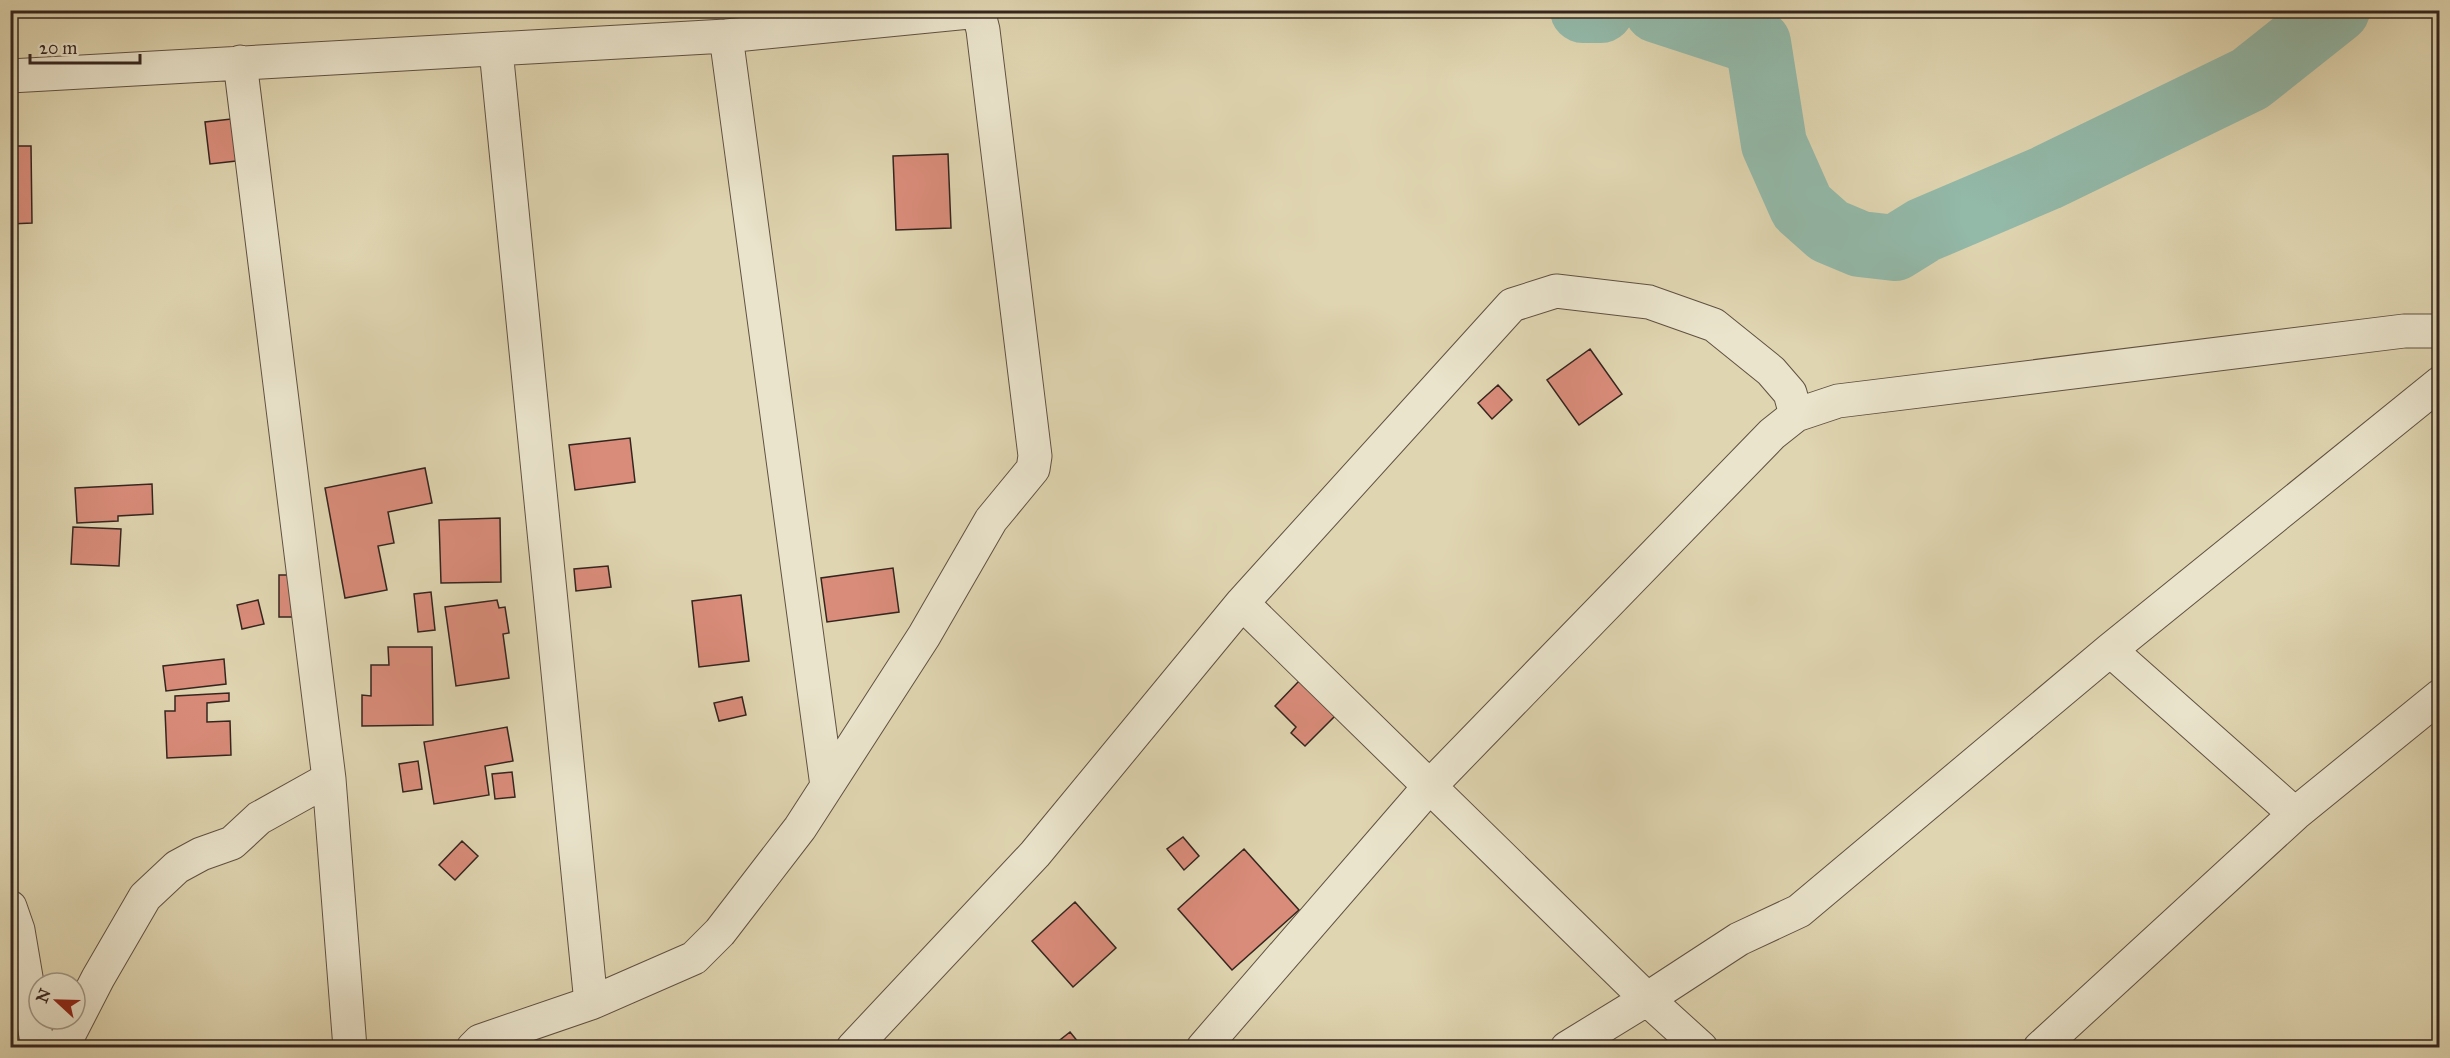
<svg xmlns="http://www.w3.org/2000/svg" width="2450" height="1058" font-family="'IM FELL Great Primer',serif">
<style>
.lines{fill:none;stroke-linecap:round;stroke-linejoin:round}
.river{stroke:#93b9a9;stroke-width:66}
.building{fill:#d98c7a;stroke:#35251f;stroke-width:1.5}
.minor-casing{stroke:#605143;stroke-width:35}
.minor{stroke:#eae4cc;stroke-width:33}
</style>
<rect width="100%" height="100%" fill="#dfd5b0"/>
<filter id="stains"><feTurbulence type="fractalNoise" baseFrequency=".00333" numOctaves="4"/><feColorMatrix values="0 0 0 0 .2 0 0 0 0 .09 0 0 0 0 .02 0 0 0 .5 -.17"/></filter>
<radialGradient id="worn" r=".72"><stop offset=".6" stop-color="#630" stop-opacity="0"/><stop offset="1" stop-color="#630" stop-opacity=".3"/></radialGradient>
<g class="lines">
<path class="river" d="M1583,10H1601
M1657,10L1758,43L1774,144L1802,207L1829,231L1860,244L1895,248L1924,230L2046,178L2250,79L2337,10"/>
</g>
<path class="building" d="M240,118L245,160L210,164L205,122Z
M10,146H31L32,223L10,224Z
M948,154L951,228L896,230L893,156Z
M1590,349L1622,394L1579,425L1547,380Z
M1498,385L1512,400L1492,419L1478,403Z
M630,438L635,482L575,490L569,445Z
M425,468L432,503L388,512L394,543L378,546L387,590L345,598L325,488Z
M152,484L153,514L118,516V521L77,523L75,488Z
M500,518L501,582L441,583L439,520Z
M73,527L121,529L119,566L71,564Z
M608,566L611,587L576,591L574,569Z
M893,568L899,612L827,622L821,578Z
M279,575H297V617H279Z
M431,592L435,630L418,632L414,594Z
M741,595L749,661L699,667L692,601Z
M258,600L264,624L242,629L237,605Z
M497,600L499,608L505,607L509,633L503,634L509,678L456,686L445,607Z
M388,647H432L433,725L362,726V695L371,696V665H389Z
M224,659L226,684L166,691L163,666Z
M1299,681L1335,716L1305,746L1291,733L1296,727L1275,706Z
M229,693V701L207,703V722L230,721L231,755L167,758L165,711H175V696Z
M742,697L746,715L719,721L714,703Z
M507,727L513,761L485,766L489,795L434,804L424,742Z
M418,761L422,789L403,792L399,764Z
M512,772L515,797L495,799L492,774Z
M1183,837L1199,856L1184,870L1167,849Z
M462,841L478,856L455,880L439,865Z
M1244,849L1299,910L1232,970L1178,909Z
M1075,902L1116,948L1073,987L1032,941Z
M1070,1032L1083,1048H1058L1055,1044Z"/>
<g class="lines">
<g class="minor-casing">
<path id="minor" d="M726,36L827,786
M496,50L591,1003
M240,62L329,779L350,1048
M10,76L726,36L969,12L980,18L983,30L1035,456L1033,469L991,520L924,636L800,828L720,932L694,958L591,1003L480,1041L473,1048
M1242,603L1647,999L1701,1048
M2110,650L2295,814
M10,907L18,930L38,1048
M62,1048L98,978L145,897L177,867L201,854L232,843L259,818L329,779
M853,1048L1035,854L1242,603L1512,305L1556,291L1649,302L1714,325L1771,371L1790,393L1796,415
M1203,1048L1429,787L1772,434L1796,415L1838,401L2404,331H2440
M1567,1048L1647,999L1739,939L1799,911L2110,650L2440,383
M2040,1048L2295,814L2440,696"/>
</g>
<use href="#minor" class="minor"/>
</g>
<rect width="2450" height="1058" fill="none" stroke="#dfd5b0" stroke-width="36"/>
<rect x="12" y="12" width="2426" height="1034" fill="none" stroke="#35251f" stroke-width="3"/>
<rect x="18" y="18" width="2414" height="1022" fill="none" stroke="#35251f" stroke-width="1.5"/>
<g transform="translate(57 1001) rotate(292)"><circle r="28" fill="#eae4cc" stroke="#a29887" stroke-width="1.5"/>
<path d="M0-4.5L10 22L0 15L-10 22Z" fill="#8f2418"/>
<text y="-9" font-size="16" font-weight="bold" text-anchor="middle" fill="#35251f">N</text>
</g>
<path d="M30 54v9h110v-9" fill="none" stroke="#35251f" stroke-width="3"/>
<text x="39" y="54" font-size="18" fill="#35251f" stroke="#eae4cc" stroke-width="4.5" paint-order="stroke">20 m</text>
<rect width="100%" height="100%" filter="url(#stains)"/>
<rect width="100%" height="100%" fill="url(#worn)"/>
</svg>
